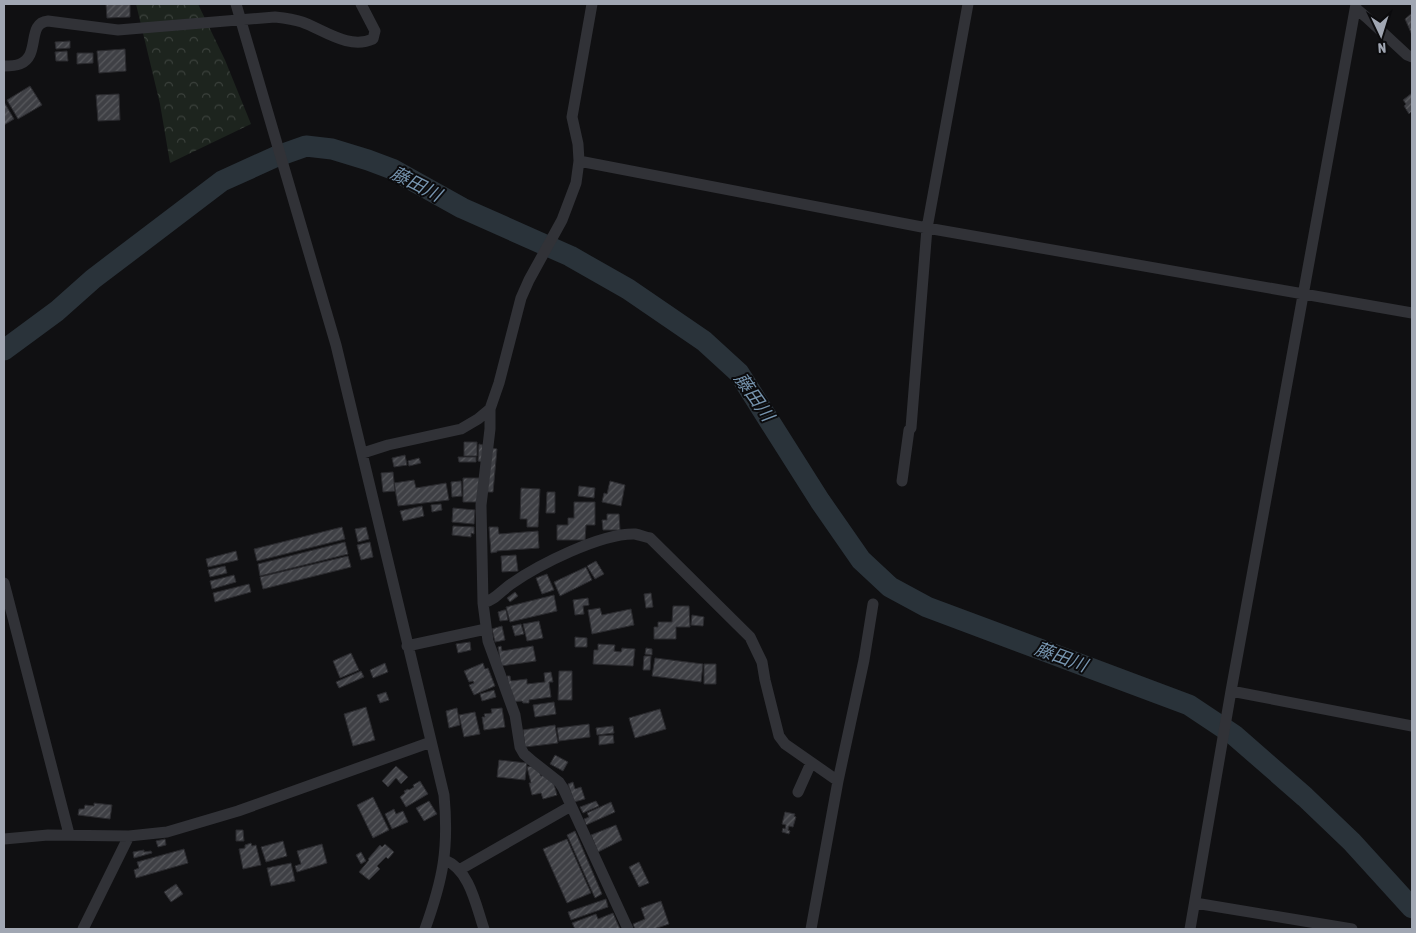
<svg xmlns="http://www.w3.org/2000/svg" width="1416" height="933" font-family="'Asap Condensed','Noto Sans JP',sans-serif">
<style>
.forest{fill:url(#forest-crowns)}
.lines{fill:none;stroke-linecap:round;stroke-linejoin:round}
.river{stroke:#2a333a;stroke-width:21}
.building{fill:url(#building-hatch);stroke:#2a2a2e}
.minor{stroke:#313237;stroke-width:11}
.labels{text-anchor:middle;stroke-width:4;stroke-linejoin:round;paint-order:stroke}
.water-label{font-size:18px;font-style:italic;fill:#7795af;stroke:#0b0b0d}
</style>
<defs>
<pattern id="forest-crowns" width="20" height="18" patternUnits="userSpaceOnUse" patternTransform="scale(1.25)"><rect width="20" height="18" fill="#1d241e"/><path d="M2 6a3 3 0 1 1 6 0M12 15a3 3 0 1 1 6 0" fill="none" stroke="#3b413c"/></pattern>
<pattern id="building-hatch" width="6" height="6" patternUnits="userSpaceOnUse" patternTransform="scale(1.25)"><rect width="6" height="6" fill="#3f4045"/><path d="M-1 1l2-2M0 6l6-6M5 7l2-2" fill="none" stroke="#58595d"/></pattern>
</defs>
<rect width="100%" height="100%" fill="#101012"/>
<path class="forest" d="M136,4H198L225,60L251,124L170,163L160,104Z"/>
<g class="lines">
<path class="river" d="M4,350L57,311L93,279L222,181L275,157L306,146L332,149L368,160L392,169L462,208L570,256L628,289L704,341L739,373L820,501L861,560L890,587L927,607L1189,705L1234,735L1305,797L1352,842L1412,908"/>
</g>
<path class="building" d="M106,4H130V17L107,18Z
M1412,13V35L1405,19Z
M70,41V48L56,49L55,42Z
M125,49L126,71L99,73L97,51Z
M67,51L68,61H56L55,52Z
M77,53H93V63L77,64Z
M30,86L42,105L18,119L7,100Z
M1412,93V111L1409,114L1404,106L1406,104L1403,100Z
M119,94L120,120L98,121L96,95Z
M4,102L14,119L4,125Z
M464,442H477V456H464Z
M479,444L483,445L482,462L478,461Z
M491,448L497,449L493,492H487Z
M405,455L407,465L394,467L392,458Z
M458,457H476V462H459Z
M419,458L421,463L409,466L408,461Z
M393,472L395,491L383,492L381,473Z
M463,478H480V502H463Z
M414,480L416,488L446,483L449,500L398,506L394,483Z
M461,481L462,496L452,497L451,482Z
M610,481L625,485L621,506L602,502L604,493L607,494Z
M579,486L595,488L594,498L578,496Z
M521,488L540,489L538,527H527V519H520Z
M547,492H555V513H546Z
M574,502H595V525H586L585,540H557V525H568V518H574Z
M441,504L442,510L432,512L431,505Z
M422,506L424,516L403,521L400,511Z
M453,508L475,510L474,524L452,522Z
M607,514H619L620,530H603L602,520H607Z
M453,526L474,527V534L471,533V537L452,535Z
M342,527L345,539L257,561L254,549Z
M366,527L369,539L358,542L355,529Z
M489,527H498L499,534L538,531L539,548L497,551V552L491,553Z
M345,542L348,554L260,576L258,564Z
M370,542L373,557L361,560L357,545Z
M236,551L238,560L208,567L206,559Z
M516,555L518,571L502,572L501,556Z
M348,556L351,567L263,589L260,577Z
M596,561L604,574L595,579L587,566Z
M225,566L227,573L210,577L208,570Z
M586,567L592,580L560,596L554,582Z
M547,574L554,590L542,594L536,578Z
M234,575L236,582L212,589L210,581Z
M249,584L251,592L215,602L213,593Z
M515,592L518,596L510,602L507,598Z
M651,593L653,607L646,608L644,594Z
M554,595L557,611L510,622L506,607Z
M588,598L589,605L583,606L584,614L575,615L573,600Z
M673,606H689L690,627H676V639H654V627H658V622H672Z
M600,608L602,615L631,609L634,625L592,634L588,610Z
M504,610H506L508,620L500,621L498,612Z
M692,615L704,617L703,626L691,625Z
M539,621L543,638L527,641L523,624Z
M521,624L524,634L515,636L512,626Z
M502,626L505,640L495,642L492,629Z
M575,637L587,638V647H575Z
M470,642L471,650L458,653L456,644Z
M598,644L615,645L614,651L621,652L622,648L635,649L633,666L593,664L594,650H598Z
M501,646L502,651L533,646L536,661L501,666L498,647Z
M646,648L652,649V655L645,654Z
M351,653L359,670L340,678L333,661Z
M644,656H651L650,670H643Z
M655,658L703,664L701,682L652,676Z
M385,663L388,672L373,678L370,670Z
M483,663L485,669L488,668L495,686L474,695L469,685L474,683L473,681L469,682L464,671Z
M704,664H716V684H704Z
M361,671L364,677L339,688L336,682Z
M559,671H572V700H558Z
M551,672L553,682H549L551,697L529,700V703H523L522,701L510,702L507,676H510L511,681L527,679V684L545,682L544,673Z
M494,690L496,697L482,701L480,694Z
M386,692L389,700L380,703L377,695Z
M554,702L556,714L535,717L533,705Z
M366,707L375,740L353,746L344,714Z
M457,708L460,725L449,728L446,711Z
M502,708L505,727L484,730L482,717H485L484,714L492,713L491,709Z
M660,709L666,729L635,738L629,718Z
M475,712L480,734L464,737L459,715Z
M589,724L590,737L559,741L557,728Z
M555,725L558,743L525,747L523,730Z
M613,726L614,733L597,735L596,728Z
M613,735L614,743L599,745V736Z
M555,755L568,762L563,771L550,764Z
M499,760L527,763L525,780L497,777Z
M396,766L408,777L401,784L396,778L388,787L382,781Z
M532,766L539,770L541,776L547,774L552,777L557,795L543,799L541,793L532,795L529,783H531L527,767Z
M420,781L428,794L406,807L400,797L405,793L404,791L408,789L409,790L414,787L413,785Z
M573,782L575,789L581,787L585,799L574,802L568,784Z
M373,797L389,830L373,838L357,805Z
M429,801L437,814L424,821L416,808Z
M596,801L599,806L583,813L580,807Z
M611,802L615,812L586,825L584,819L589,817L587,813Z
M94,803L112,805L110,819L78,815L79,809H84L85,805L94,806Z
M394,809L396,814L403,811L408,822L392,829L385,814Z
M785,812L795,814L794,816L796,817L793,827L789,826L788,830L790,831L789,834L782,832L783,828L785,829L786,825L782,824Z
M616,825L622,840L598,852L591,835Z
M236,830H243L244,841H236Z
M575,831L602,894L595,898L567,835Z
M165,839L166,845L158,847L156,841Z
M567,839L591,893L567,903L543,849Z
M283,841L287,856L266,862L261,847Z
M251,843L252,846L256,845L261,865L243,869L239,849L245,848V845Z
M322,844L327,863L297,872L295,866L301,864L297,851Z
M385,844L394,852L388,859L386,857L377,866L380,869L369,880L359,872L369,860L368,859L380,845L382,847Z
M184,849L188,863L136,878L134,870L139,868L137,862Z
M144,850V852L151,851L152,853L134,858L133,852Z
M361,852L366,861L361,864L356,855Z
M639,862L649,883L639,887L629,867Z
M291,863L295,881L271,886L267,868Z
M176,884L183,894L171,902L164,892Z
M606,899L608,907L571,920L568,912Z
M661,901L669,924L654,929H635L633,924L645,919L641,908Z
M613,913L620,929H575L572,923L596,914L598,919Z"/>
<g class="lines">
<path class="minor" d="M236,4L336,345L444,795C449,849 443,879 425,929
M592,4L572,117L578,144L579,161L576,183L562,220L529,280L521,298L499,383L490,409V429L481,505L483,603L488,641L515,715L520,747L524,754L531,760L559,782L563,788L628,929
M1355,11H1359L1366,17L1407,55L1412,57
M4,66C9,66 15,66 20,64C41,56 26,23 48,21L118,30L275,17C284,18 293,19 302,22C324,30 349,50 373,39L375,31L361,4
M579,161L927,228L1412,313
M363,453L388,445L461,429L478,419L490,409
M902,481L909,430L911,428L927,228L968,4
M4,583L69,834
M483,603C494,601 502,590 511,584C538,565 601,533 635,534C640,535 645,537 650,538L750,637L762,662L765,680L779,736L785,744L838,781
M407,646L486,629
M1231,691L1412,726
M798,792L811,763
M4,839L48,835L129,836L167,832L238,811L431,742
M445,860C470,870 476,906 484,929
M459,870L571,806
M1195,903L1352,929
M83,929L129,836
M811,929L838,781L864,660L873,604
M1190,929L1231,691L1356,4"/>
</g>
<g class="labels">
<g class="water-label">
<text transform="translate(416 184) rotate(27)" y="6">藤田川</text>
<text transform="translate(754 397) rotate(55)" y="6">藤田川</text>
<text transform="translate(1061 657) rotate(20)" y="6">藤田川</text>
</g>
</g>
<rect width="1416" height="933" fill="none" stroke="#a1a7b3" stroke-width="10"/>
<g transform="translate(1381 35) rotate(176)" stroke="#0b0b0d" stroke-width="4" paint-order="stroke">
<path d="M0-4L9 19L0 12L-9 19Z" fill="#a1a7b3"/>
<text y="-8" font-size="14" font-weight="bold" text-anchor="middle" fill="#a1a7b3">N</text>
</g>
</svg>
